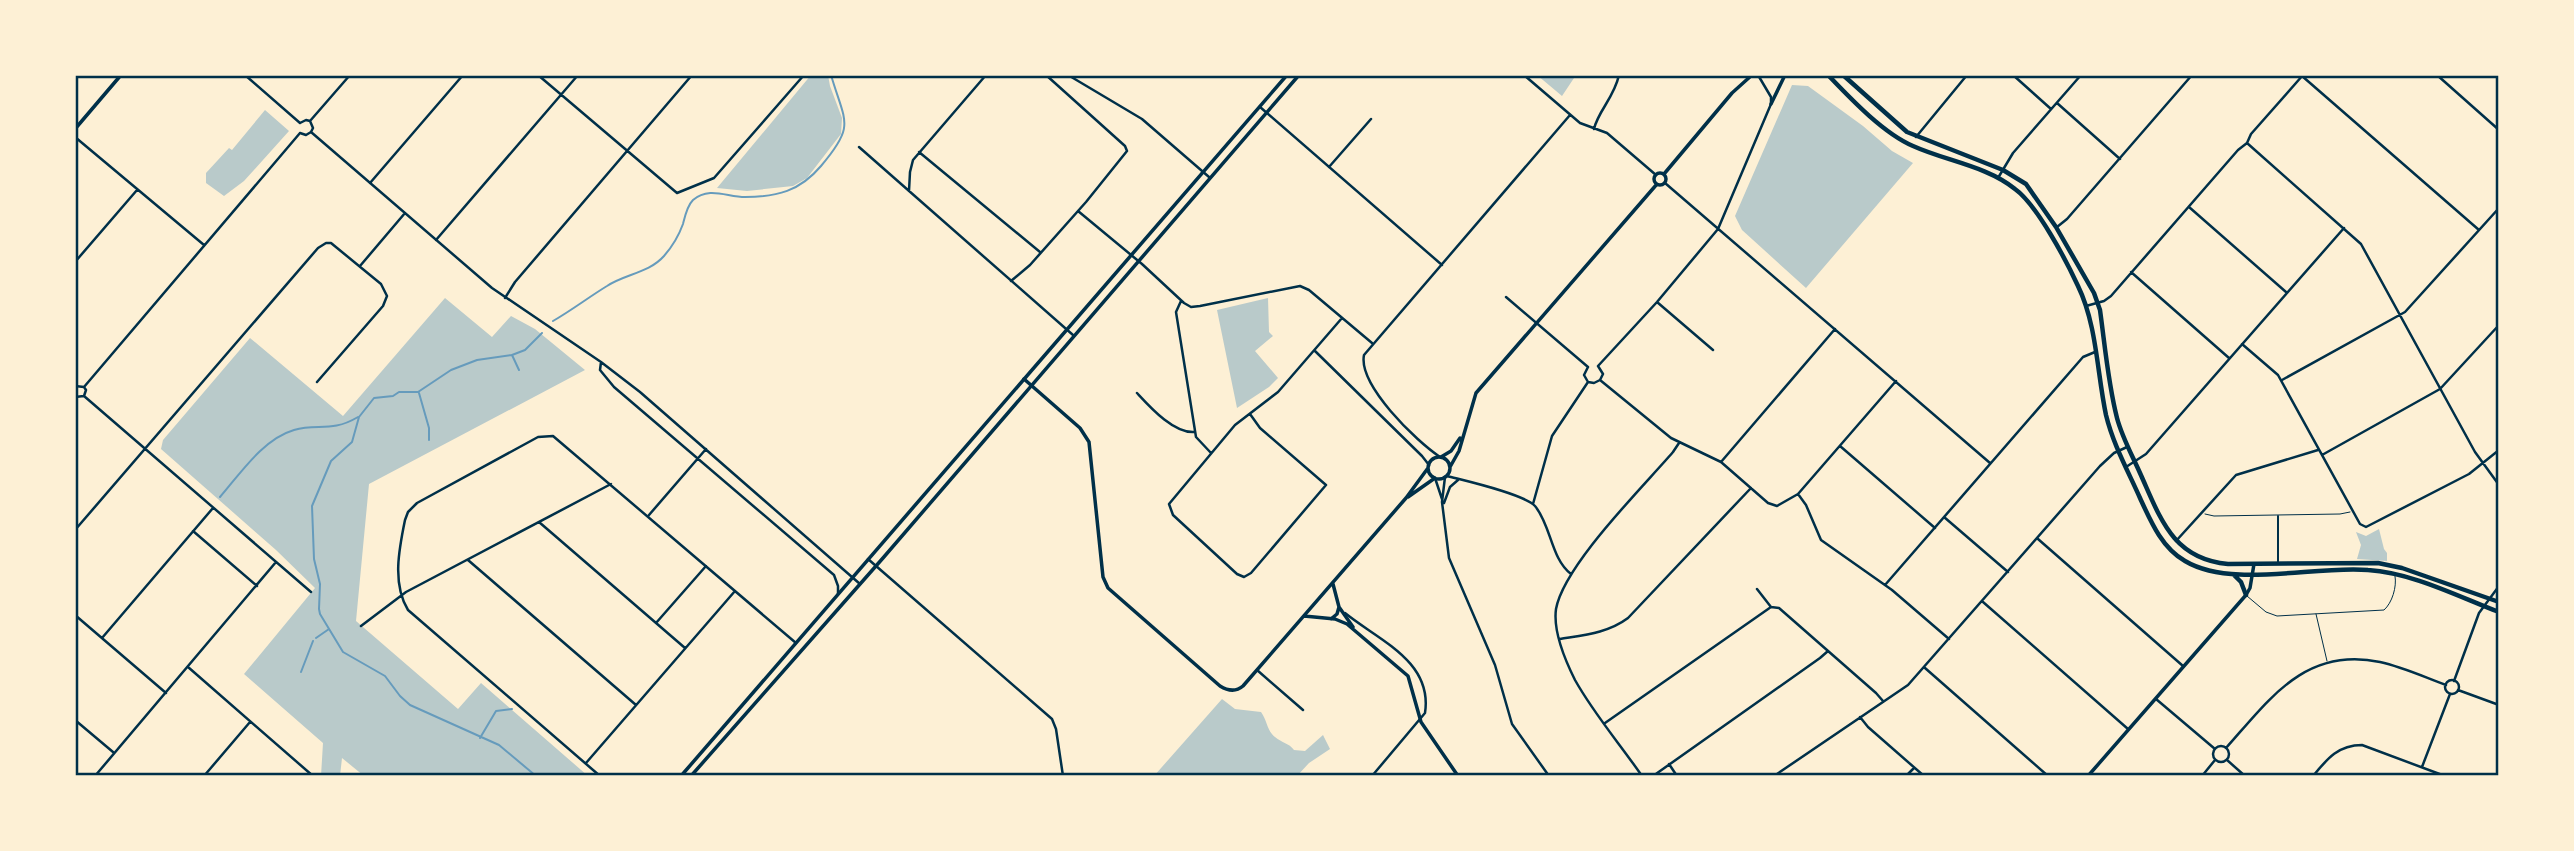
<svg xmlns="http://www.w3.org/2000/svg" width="2574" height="851" font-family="Lora,serif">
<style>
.green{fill:#b9caca}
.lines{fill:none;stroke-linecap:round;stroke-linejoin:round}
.stream{stroke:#669bbc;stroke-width:2}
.service{stroke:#003049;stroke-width:1}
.pedestrian{stroke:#003049;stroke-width:2}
.minor{stroke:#003049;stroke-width:2.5}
.tertiary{stroke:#003049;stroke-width:3.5}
.secondary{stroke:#003049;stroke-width:3.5}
.trunk{stroke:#003049;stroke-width:4.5}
.neatline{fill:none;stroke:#003049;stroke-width:2.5}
</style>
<rect width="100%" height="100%" fill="#fdf0d5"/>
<path class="green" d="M811,75H828L830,86L842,118L841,134L807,178L793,186L747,191L717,188Z
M1537,75H1576L1562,96Z
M1792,85L1808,86L1863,126L1892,151L1913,163L1806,288L1742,230L1735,216Z
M265,110L289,131L244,181L224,196L206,183V173L229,148L232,150Z
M445,298L492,337L511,316L535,329L585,370L369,484L356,621L458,709L481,683L588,776H364L342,758L340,776H321L323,743L244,674L315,588L276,550L161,449L163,440L250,338L343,416Z
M1268,298L1269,332L1273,336L1255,351L1278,378L1269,387L1237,408L1217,310Z
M2379,529L2384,549L2387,553V561L2357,559L2361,545L2356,532L2366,536Z
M1222,699L1235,709L1261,712C1267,720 1267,731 1275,737C1282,743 1289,743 1294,750L1305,751L1323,735L1330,749L1309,763L1297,776H1154Z"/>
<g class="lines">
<path class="stream" d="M553,321C572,310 589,297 607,286C625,274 649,273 664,256C671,248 679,235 683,224C685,216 687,206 693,200C709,186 727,197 745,197C777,197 800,191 821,166C856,125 845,123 831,75
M512,355L519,370
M419,393L429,428V440
M220,497C240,474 263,439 294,430C318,423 331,433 358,417
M316,638L329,629
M301,672L313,641
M480,738L496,711L512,709
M536,776L499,745L410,705L400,696L385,676L343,652L320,614L319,609L320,584L314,559L312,506L331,461L352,442L359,417L374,398L393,396L399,392H418L451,370L477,360L512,355L525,350L542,333"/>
<path class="service" d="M2205,514L2214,516L2340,514L2350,512
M2247,596L2266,612L2277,616L2384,610C2392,603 2397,587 2395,576
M2316,614L2327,661"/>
<path class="pedestrian" d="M2278,516V563"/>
<path class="minor" d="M245,75L300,123
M538,75L677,193L714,178L804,75
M1068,75L1142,119L1209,177
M1524,75L1580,123L1607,133L1656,175
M2013,75L2051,109
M2437,75L2499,130
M2302,76L2479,230
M2057,103L2120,159
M1260,107L1442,265
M310,121L350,75
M300,123L306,120L310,121L313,128L311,132
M1594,129C1598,111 1614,98 1619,75
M311,132L492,288L601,362L640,392L860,584
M300,133L306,135L311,132
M75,137L204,245
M1916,137L1967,75
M2247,143L2361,244L2475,452L2499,485
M859,147L1073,335
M919,152L1040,252
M1329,167L1371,119
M1998,178L2013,153L2081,75
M370,183L463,75
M1665,183L1990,463
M909,191L910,172L913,160L986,75
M2189,207L2286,292
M1078,211L1142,264L1184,303L1191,307L1200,306L1300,286L1309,290L1372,343
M2057,227L2067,219L2192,75
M436,240L578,75
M75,262L137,190
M360,266L405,213
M2131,272L2229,358
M1011,281L1030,265L1086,202L1127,151L1125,146L1046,75
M1506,297L1588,367
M505,298L515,282L692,75
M1181,301L1176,312L1196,437L1211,453
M1657,302L1713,350
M2086,306L2104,301L2111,296L2238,150L2247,143L2251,134L2303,75
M2242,344L2278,375L2360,524L2366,527L2469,474L2499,450
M1315,351L1422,456L1429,465
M601,362L600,370L614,387L834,575L838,586V594
M1598,366L1657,302L1718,229L1771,104V97L1758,75
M1598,366L1603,374L1600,380
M1588,367L1584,375L1588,382
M1600,380L1671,438L1721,462L1768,503L1777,506L1798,494L1896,381
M2282,380L2405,312L2499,208
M1588,382L1594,383L1600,380
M75,386L84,387
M84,387L300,133
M1137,393C1150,407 1174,434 1195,432
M84,396L311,592
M75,397L84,396L86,390L84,387
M1250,414L1260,428L1326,485L1251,573L1244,577L1237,574L1173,515L1169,504L1235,425L1278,392L1342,318
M1840,446L1935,528
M2322,455L2440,389L2499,325
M1440,457C1416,441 1358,385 1364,355L1570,115
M1721,462L1835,329
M2126,467L2146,454L2344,228
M1447,476C1466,481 1524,494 1535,506C1551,525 1551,559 1571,574
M1445,477L1442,502L1449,558L1495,665L1512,724L1549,776
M1435,478L1442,499
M1798,494L1806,505L1821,540L1892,590L1949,639
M1444,503L1450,487L1458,480
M1533,504L1552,436L1588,382
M649,515L706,449
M1944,517L2008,572
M539,522L685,648
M75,530L318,248L326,243H331L381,284L387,296L383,306L317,382
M193,531L257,586
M2038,539L2183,666
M2176,541L2236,475L2318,450
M868,559L1052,719L1056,729L1063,776
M468,560L636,705
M1885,585L2083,357L2095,352
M1757,589L1771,607L1779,608L1876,693L1883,701
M1983,602L2128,729
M1345,613C1378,640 1433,661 1425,713L1372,776
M75,615L166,693
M656,623L706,566
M361,626L406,592L611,484
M102,638L213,508
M1560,639C1584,635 1608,633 1628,618L1751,488
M188,667L313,776
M1925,668L2048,776
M1257,670L1303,710
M2445 687a7 7 0 1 1 14 0a7 7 0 1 1-14 0Z
M2454,681L2479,613L2499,586
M2458,690L2499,705
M2156,699L2215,749
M1860,717L1868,727L1924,776
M75,720L113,752
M1605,723L1771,607
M2213 754a8 8 0 1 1 16 0a8 8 0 1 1-16 0Z
M2226,748C2269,700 2305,646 2380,662C2403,667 2424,677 2446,685
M2227,760L2245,776
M586,763L735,591
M1669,764L1677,776
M2422,767L2450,694
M95,776L276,562
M204,776L250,722
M600,776L408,610C392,584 399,549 405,520L408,512L417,503L538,437L553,436L796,643
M1642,776C1620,744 1594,714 1575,680C1565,660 1553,631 1556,609C1564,565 1643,487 1673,452L1679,443
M1653,776L1820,658L1828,651
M1774,776L1908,685L2100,466L2114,453L2127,447
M1906,776L1914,768
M2202,776L2215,760
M2313,776C2327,759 2338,745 2362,745L2445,776"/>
<path class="tertiary" d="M1771,104L1785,75
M75,129L121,75
M1654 179a6 6 0 1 1 12 0a6 6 0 1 1-12 0Z
M1664,174L1732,93L1752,75
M1024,379L1080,428L1089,442L1103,577L1108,588L1220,686C1228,691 1236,692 1243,686L1406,498L1428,468
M1441,457L1451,451L1460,438
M1428 468a11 11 0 1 1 22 0a11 11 0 1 1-22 0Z
M1450,467L1459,451L1476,393L1657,184
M1408,497L1435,478
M1333,584L1339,607L1353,627
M1304,616L1335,619L1347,624L1408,676L1421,722L1458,776
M1331,619L1337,614L1339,607
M2088,776L2246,595L2250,588L2254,564"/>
<path class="secondary" d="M681,776L1287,75
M691,776L883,558L1299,75"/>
<path class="trunk" d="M1828,75C1851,99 1883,133 1913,146C1946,161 1987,166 2015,189C2037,205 2066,260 2078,286C2097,325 2097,373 2106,415C2113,444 2128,471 2140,498C2151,522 2162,548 2185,561C2232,589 2315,565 2368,570C2413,573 2457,596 2499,612
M1843,75L1907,132L2003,170L2026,184L2056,227L2094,293L2100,310C2105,346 2108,383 2117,418C2122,437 2132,455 2140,473C2160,517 2172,559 2228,564L2378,563L2402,568L2499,602
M2234,575L2241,582L2246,595"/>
</g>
<rect width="2574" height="851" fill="none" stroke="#fdf0d5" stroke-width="154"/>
<rect x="77" y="77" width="2420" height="697" class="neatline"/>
</svg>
